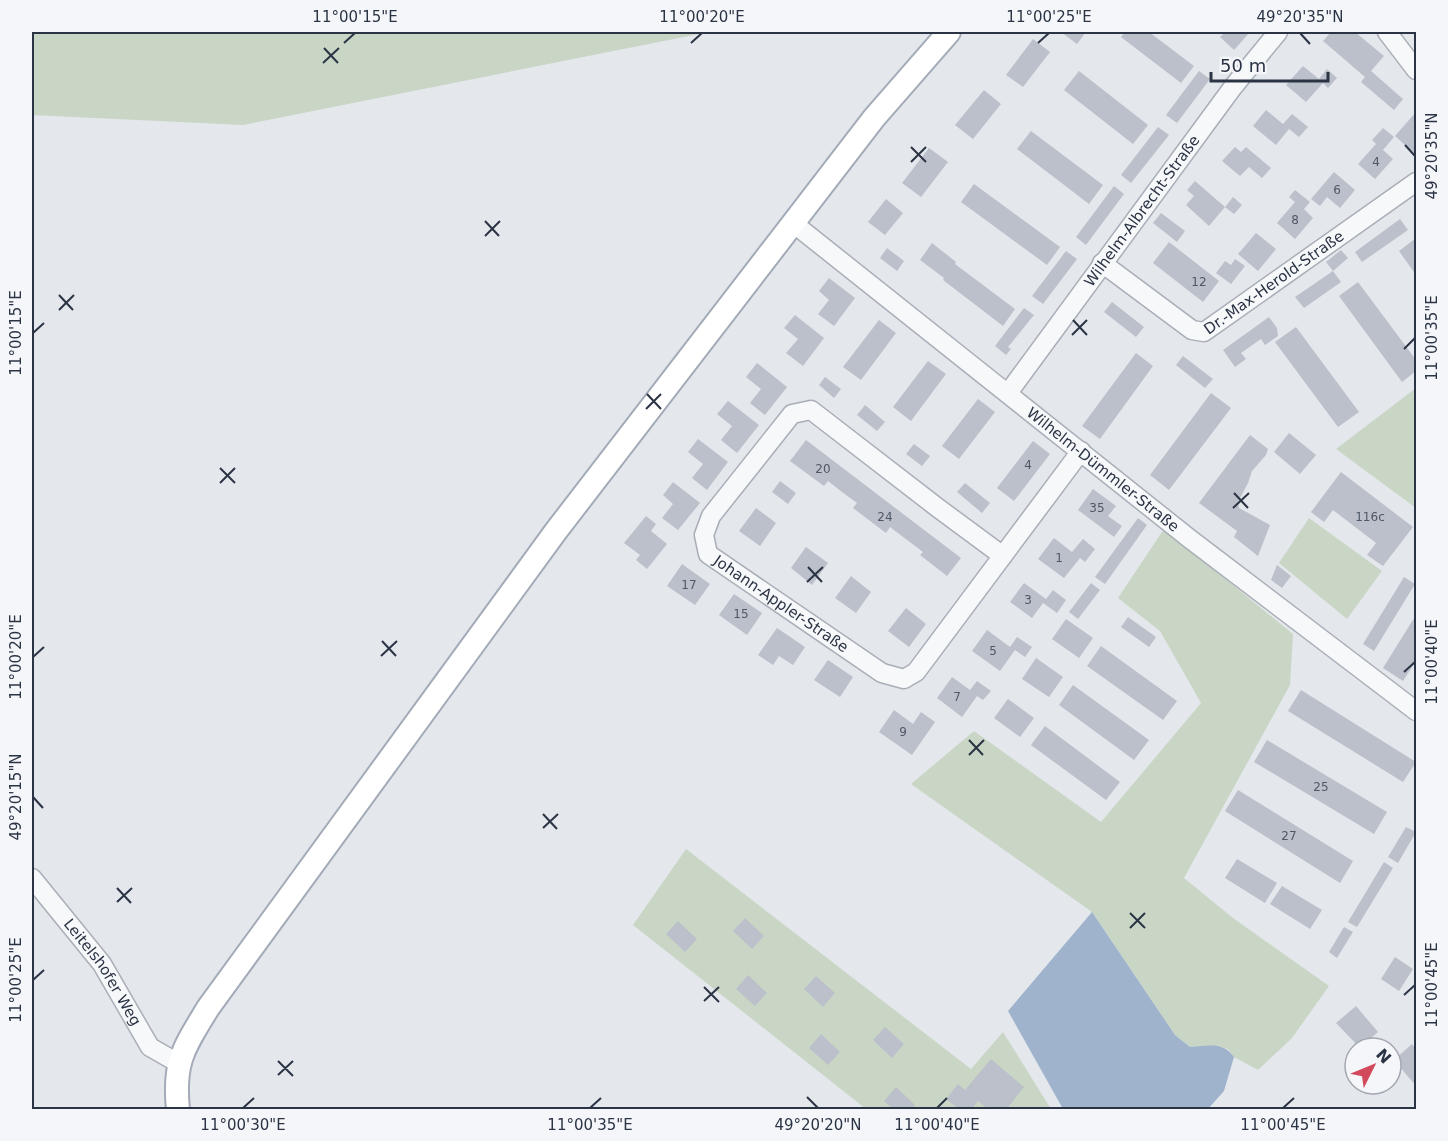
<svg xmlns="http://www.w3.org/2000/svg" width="1448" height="1141" font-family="'DejaVu Sans',sans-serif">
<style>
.green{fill:#c9d6c5}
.water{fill:#9fb4cc}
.building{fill:#bbc0ca}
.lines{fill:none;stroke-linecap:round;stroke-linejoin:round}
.minor-casing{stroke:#a9aeb7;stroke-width:21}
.major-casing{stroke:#a3abb8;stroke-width:26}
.minor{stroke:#f7f8fa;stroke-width:18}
.major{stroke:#fff;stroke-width:22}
.ticks{fill:none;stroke:#2b3445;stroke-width:2}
.labels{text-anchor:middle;stroke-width:6;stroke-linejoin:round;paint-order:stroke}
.number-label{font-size:12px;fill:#4f5766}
.street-label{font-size:15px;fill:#2b3445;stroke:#f4f6f9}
.neatline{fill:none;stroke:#2b3445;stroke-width:2}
.ticks-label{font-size:15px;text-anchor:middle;fill:#2b3445}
</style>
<rect width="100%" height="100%" fill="#e4e7ec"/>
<path class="green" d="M32,32H709L243,125L32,115Z
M1416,388V508L1336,449Z
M1309,518L1382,571L1347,619L1279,563Z
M1164,529L1293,634L1290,685L1184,878L1233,918L1329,986L1292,1038L1258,1070L1234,1057L1228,1049L1217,1046L1190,1047L1175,1035L1092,912L911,784L974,731L1101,822L1201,703L1160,631L1118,598Z
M686,849L971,1069L1003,1032L1051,1109H866L633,925Z"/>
<path class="water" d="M1092,912L1175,1035L1190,1047C1208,1046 1223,1041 1234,1057L1224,1091L1208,1109H1063L1008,1011Z"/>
<path class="building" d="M1061,32H1086L1077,44Z
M1125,32H1149L1194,66L1181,83L1121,37Z
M1225,32H1250L1234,50L1220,37Z
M1331,32H1355L1384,56L1371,71L1403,99L1394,110L1361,82L1365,77L1323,41Z
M1033,39L1050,52L1023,87L1006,75Z
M1303,66L1319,79L1327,69L1337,78L1328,88L1323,83L1306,102L1286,85Z
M1079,71L1148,125L1133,144L1064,90Z
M1199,71L1210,79L1177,123L1166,115Z
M984,90L1001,104L973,139L955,125Z
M1266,110L1283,124L1292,114L1308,127L1299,137L1289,129L1276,145L1253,126Z
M1416,112V153L1415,154L1395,136Z
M1158,127L1169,135L1131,183L1121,175Z
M1383,128L1394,137L1383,150L1393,159L1375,179L1358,164L1376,144L1372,140Z
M1031,131L1103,185L1089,204L1017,149Z
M1235,147L1241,152L1246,147L1271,168L1262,178L1249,167L1240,176L1222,161Z
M929,148L948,162L921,197L902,183Z
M1334,172L1355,190L1340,208L1327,197L1320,206L1311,199Z
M1195,181L1225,207L1233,197L1242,205L1234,214L1225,207L1209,226L1186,205L1194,196L1187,190Z
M974,184L1060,247L1047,265L961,202Z
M1114,186L1124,194L1086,245L1076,237Z
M1295,190L1310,202L1304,209L1313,218L1295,239L1277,223L1295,202L1289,197Z
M886,199L903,213L885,235L868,222Z
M1161,213L1185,231L1177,242L1153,223Z
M1400,219L1408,230L1362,262L1355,252Z
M1256,233L1276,249L1258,271L1238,254Z
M1416,238V275L1399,251Z
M1169,242L1219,281L1203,302L1153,263Z
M932,243L956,262L955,264L1015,309L1003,326L943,280L944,278L920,260Z
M887,248L904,261L897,271L880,258Z
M1341,250L1348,258L1333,271L1341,282L1304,308L1295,297L1333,271L1326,262Z
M1066,251L1077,259L1043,304L1032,296Z
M1235,259L1245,266L1231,284L1216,273L1225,261L1231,265Z
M829,278L855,298L834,326L818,314L829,300L819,291Z
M1358,282L1416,360V371L1402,382L1339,296Z
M1112,302L1144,327L1136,337L1104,312Z
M1024,308L1034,315L1008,347L1011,349L1006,355L995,346Z
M795,315L824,338L803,366L786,353L798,339L784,328Z
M1269,317L1277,328L1278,336L1265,345L1261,339L1241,353L1246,359L1235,367L1223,350Z
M879,320L896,333L861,380L843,367Z
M1296,327L1359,412L1338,427L1275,342Z
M1136,353L1153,366L1100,439L1082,426Z
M1183,356L1213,379L1205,388L1176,365Z
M928,361L946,374L911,421L893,407Z
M757,363L787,387L765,415L750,403L761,389L746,377Z
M825,377L841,389L834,398L819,385Z
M1211,393L1231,408L1169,490L1150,475Z
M978,399L995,412L959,459L942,446Z
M728,401L759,425L737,453L721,440L732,426L717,414Z
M865,405L885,422L877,431L857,415Z
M1289,433L1316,455L1300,474L1274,452Z
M1250,435L1268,449L1266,455L1252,471L1248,483L1238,502L1239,508L1270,525L1258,556L1234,537L1237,531L1199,503Z
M698,439L728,462L707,490L692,478L703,464L688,452Z
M806,440L961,558L947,576L920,555L923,552L890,527L886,533L853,508L857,503L842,492L828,481L824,486L790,461Z
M1033,441L1050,454L1014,501L997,488Z
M914,444L930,456L922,466L906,454Z
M1341,472L1413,527L1383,566L1367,555L1376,543L1333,510L1324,522L1311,512Z
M780,481L796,493L788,504L772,492Z
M673,482L700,503L678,530L662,518L673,504L663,495Z
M965,483L990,503L982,513L957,492Z
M1093,489L1116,506L1108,516L1122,526L1114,537L1078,510Z
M756,508L776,523L760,546L739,531Z
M646,516L656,524L651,531L667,544L647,569L636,560L640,555L624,543Z
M1138,518L1147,525L1105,584L1095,577Z
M1054,538L1072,552L1083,539L1095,549L1085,562L1080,558L1064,578L1038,559Z
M806,547L828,563L812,585L791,568Z
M682,564L710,584L695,605L667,586Z
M1277,565L1291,576L1282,588L1271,580Z
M851,576L871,592L856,613L835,598Z
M1404,577L1415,584L1374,651L1363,644Z
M1024,583L1046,599L1053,590L1066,600L1057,613L1043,603L1032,618L1010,602Z
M1091,583L1100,590L1078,619L1069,612Z
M734,594L762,613L747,635L719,615Z
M906,608L926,624L909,647L888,631Z
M1416,615V661L1403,681L1383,668Z
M1128,617L1156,637L1149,647L1121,627Z
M1066,619L1093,638L1079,658L1052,639Z
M777,628L805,647L793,665L779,656L773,665L758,655Z
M987,630L1010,647L1017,637L1032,647L1025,657L1015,650L1000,671L972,651Z
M1101,646L1177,701L1163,720L1087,666Z
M1036,658L1063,677L1049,697L1022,679Z
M828,660L853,677L840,697L814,680Z
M952,677L970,690L977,681L991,691L983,700L977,696L962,717L937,698Z
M1073,685L1149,740L1134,760L1059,705Z
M1301,690L1416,762L1403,782L1288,711Z
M1008,699L1034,718L1020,737L994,718Z
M894,710L913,724L921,712L935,722L912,755L879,732Z
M1045,726L1120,782L1106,800L1031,745Z
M1267,740L1387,812L1374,834L1254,762Z
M1238,790L1353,861L1340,883L1225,811Z
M1406,827L1416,832L1398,863L1388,857Z
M1237,859L1277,883L1265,903L1225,878Z
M1384,862L1393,868L1357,927L1348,922Z
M1282,886L1322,910L1310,929L1270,904Z
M745,918L764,936L752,949L733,931Z
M678,921L697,939L685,952L666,934Z
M1344,927L1353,932L1337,958L1329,952Z
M1395,957L1413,969L1399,991L1381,979Z
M748,975L767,993L755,1006L736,989Z
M816,976L835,993L823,1007L804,989Z
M1356,1006L1378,1032L1360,1048L1336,1023Z
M885,1027L904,1044L892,1058L873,1040Z
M821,1034L840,1052L828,1065L809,1048Z
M1412,1044L1416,1050V1086L1394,1060Z
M991,1059L1024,1087L1006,1110H989L978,1101L971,1110H960L946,1099L958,1084L965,1090Z
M896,1087L915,1105L911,1110H894L884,1101Z"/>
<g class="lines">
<g class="minor-casing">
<g id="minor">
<path d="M1387,32L1416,70"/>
<path id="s1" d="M793,223L1190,539L1416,711"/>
<path id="s2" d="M1102,263L1192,330L1204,332L1416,182"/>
<path id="s3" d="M1008,393L1233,87L1278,32"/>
<path id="s4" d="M1003,556L938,508L811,410L792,414L711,516L704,535L708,554L882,673L904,679L916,672L1081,451"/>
<path id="s5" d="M32,878L102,964L150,1047L178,1063"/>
</g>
</g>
<g class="major-casing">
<path id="major" d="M178,1110C173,1061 184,1048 208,1008L556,531L874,118L949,32"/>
</g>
<use href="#minor" class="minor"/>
<use href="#major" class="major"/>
</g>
<path class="ticks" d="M1300,33L1310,44M344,43L355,33M691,43L702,33M1038,43L1049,33M324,48L338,63M323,63L339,48M1405,145L1415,156M911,147L926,162M911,162L926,147M485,221L499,236M485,236L500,221M59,295L73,310M59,310L74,295M1073,320L1087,335M33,333L44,323M1072,335L1087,320M1404,349L1415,338M647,394L661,409M646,409L661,394M220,468L235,483M220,483L235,468M1234,493L1248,508M1233,508L1249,493M808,567L822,582M807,582L823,567M382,641L396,656M381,656L397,641M33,657L44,647M1404,672L1415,662M969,740L983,755M969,755L984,740M33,797L43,808M543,814L557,829M543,828L558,814M117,888L131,903M117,902L132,888M1130,913L1145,928M1130,928L1145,913M33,980L44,970M704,987L719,1002M1404,995L1415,985M704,1001L719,987M278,1061L293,1076M278,1075L293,1061M807,1097L818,1108M243,1108L254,1098M590,1108L601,1098M937,1108L947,1098M1283,1108L1294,1098"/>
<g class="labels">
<g class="number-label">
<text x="1376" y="166">4</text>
<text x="1337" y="194">6</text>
<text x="1295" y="224">8</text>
<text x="1199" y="286">12</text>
<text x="1028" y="469">4</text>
<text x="823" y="473">20</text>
<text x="1097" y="512">35</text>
<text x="885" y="521">24</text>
<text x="1370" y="521">116c</text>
<text x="1059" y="562">1</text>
<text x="689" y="589">17</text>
<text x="1028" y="604">3</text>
<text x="741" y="618">15</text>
<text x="993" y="655">5</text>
<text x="957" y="701">7</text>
<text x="903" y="736">9</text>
<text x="1321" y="791">25</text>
<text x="1289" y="840">27</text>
</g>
<g class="street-label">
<text dy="5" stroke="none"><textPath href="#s3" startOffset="226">Wilhelm-Albrecht-Straße</textPath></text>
<text dy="5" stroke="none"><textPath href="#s2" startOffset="210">Dr.-Max-Herold-Straße</textPath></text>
<text dy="5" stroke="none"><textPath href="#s1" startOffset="396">Wilhelm-Dümmler-Straße</textPath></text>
<text dy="5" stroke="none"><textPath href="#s4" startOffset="519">Johann-Appler-Straße</textPath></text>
<text dy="5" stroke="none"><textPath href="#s5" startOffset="118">Leitelshofer Weg</textPath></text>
</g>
</g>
<rect width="1448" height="1141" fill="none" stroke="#f4f6f9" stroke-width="66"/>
<g transform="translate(1373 1066) rotate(47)"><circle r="28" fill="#f4f6f9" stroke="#a4a8b1" stroke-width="1.5"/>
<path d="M0-4.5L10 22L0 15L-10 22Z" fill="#d1495b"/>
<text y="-9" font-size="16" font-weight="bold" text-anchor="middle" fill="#2b3445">N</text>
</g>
<path d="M1211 72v9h117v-9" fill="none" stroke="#2b3445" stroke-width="3"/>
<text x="1220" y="72" font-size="18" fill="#2b3445" stroke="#f4f6f9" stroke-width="4.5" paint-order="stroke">50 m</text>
<rect x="33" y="33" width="1382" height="1075" class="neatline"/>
<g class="ticks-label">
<text x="355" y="22">11°00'15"E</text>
<text x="702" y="22">11°00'20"E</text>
<text x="1049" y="22">11°00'25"E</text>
<text x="1300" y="22">49°20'35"N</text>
<text transform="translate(1432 156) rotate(-90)" y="5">49°20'35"N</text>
<text transform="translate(16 333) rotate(-90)" y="5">11°00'15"E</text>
<text transform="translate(1432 338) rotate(-90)" y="5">11°00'35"E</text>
<text transform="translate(16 657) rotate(-90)" y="5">11°00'20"E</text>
<text transform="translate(1432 662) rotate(-90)" y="5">11°00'40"E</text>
<text transform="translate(16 797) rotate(-90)" y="5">49°20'15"N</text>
<text transform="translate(16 980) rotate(-90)" y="5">11°00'25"E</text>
<text transform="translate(1432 985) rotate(-90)" y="5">11°00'45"E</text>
<text x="243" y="1130">11°00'30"E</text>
<text x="590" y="1130">11°00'35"E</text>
<text x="818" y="1130">49°20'20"N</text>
<text x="937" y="1130">11°00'40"E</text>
<text x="1283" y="1130">11°00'45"E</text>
</g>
</svg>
